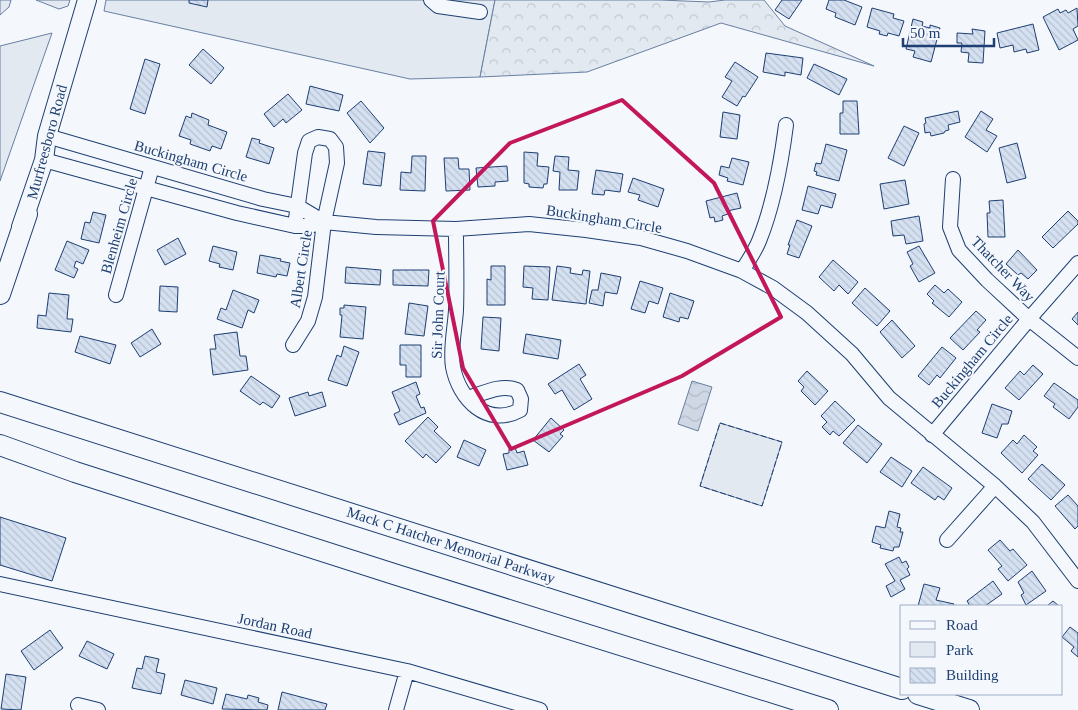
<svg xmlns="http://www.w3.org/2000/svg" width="1078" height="710" font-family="Georgia,serif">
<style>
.green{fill:#e3e9f0;stroke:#687fa3}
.forest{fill:url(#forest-crowns);stroke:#687fa3}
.water{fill:url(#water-waves);stroke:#687fa3}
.building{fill:url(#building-back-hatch);stroke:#1d3f73}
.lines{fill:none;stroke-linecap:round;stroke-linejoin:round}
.minor-casing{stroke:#1d3f73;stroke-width:16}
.major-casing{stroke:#1d3f73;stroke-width:20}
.highway-casing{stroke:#1d3f73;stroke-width:22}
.minor{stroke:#f4f7fb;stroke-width:14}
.major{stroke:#f4f7fb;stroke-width:18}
.highway{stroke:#f4f7fb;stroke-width:20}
.fence{stroke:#1d3f73;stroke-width:1;stroke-dasharray:6 2.5;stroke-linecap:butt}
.marked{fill:none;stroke:#c2185b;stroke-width:4;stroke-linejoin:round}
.labels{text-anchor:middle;stroke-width:4;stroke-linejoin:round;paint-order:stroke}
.street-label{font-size:15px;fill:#1d3f73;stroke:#f4f7fb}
</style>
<defs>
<pattern id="forest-crowns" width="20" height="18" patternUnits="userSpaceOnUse" patternTransform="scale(1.25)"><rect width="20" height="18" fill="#e3e9f0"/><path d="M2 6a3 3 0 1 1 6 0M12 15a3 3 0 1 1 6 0" fill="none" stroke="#c2c9d1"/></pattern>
<pattern id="water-waves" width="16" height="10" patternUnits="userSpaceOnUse" patternTransform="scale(1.25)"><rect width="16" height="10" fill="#cfd7e4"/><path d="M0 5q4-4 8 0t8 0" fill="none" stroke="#b1bac7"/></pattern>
<pattern id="building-back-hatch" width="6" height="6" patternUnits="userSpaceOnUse" patternTransform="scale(1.25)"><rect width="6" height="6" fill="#d5e0f0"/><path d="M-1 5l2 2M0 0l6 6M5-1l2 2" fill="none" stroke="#b6c1d1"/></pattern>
</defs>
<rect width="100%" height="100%" fill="#f4f7fb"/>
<path class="green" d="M0,0H11L9,7L0,15Z
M36,0H70L68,6L59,9Z
M106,0H495L480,77L410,79L104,11Z
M52,33L0,181V46Z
M720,423L782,442L762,506L700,486Z"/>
<path class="forest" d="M495,0H660L709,2L725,0H764L785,26L874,66L721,23L587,72L480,77Z"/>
<path class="water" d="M692,381L712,387L698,431L678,424Z"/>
<path class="building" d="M189,0H208L207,7L189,3Z
M782,0H802L789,19L775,10Z
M829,0H844L862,7L855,25L835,17L836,13L826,9Z
M872,8L894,14L893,18L904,21L899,36L888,33L887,36L879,34L880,31L867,27Z
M1077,8L1078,26L1073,29L1078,40L1059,50L1043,17L1058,9L1060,13L1066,10L1068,13Z
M913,19L923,22L922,26L930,28V25L940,28L931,62L913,57L915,51L906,49Z
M1033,24L1039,50L1027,53L1026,49L1014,52L1013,45L1000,48L997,33Z
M972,29L985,31L983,63L968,62L969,53L961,52L962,43H957V33L973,34Z
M203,49L224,68L211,84L189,65Z
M766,53L803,58L801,75L785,72V76L763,72Z
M145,59L160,64L145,114L130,109Z
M735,62L758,77L745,97L743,96L737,106L722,97L732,81L725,77Z
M814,64L847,79L839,95L807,78Z
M310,86L343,95L339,111L306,104Z
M288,94L302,110L286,123L283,119L274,127L264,114Z
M361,101L384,128L370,143L347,113Z
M843,101H857L859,134H840V113H843Z
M958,111L960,122L948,125L949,130L945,131L944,133L931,136L930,132L925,133L924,124L926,123L925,118Z
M981,111L993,119L986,130L997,136L987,152L965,137Z
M723,112L740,115L737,139L720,137Z
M192,113L209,120L208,125L227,132L221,149L212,146L210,151L190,144L191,140L179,136L186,116L191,118Z
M904,126L919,133L904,166L888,158Z
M252,138L260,140L259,143L274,148L269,164L246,157Z
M1017,143L1026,178L1007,183L999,148Z
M826,144L847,150L839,181L816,175L817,172L814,171L816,163L821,164Z
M368,151L385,153L381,186L363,184Z
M524,152L538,153L537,166L549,167L547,184H544L543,188L529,187V184L524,183Z
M412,156H426L425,191L400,190L401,172L411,173Z
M555,156L569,157L568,170L579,171L577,190H559L560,172L553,171Z
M444,158H458L459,169H469L470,190L446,191Z
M732,158L749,162L743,185L727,181L728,178L719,175L721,166L729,168Z
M507,166L508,181L495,182V186L478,187L476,168Z
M596,170L623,174L620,192L605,190L604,195L592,194Z
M633,178L664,189L658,207L638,200L640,195L628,192Z
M905,180L909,204L884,209L880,184Z
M808,186L836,194L832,208L821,205L818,214L802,210Z
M737,193L741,208L727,211L728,214L722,216L723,220L715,222L714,217L710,218L706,201Z
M1003,200L1005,237H988L987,213H990L989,201Z
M1068,211L1078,221V224L1053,248L1042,237Z
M93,212L106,215L99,243L81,239L85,222L90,223Z
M919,216L923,241L906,244L904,235L893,236L891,221Z
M797,220L812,226L799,258L787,254L790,245H788Z
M178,238L186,254L165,265L157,250Z
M67,241L89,250L83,264L76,261L74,267L78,269L74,278L55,270Z
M213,246L237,252L233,270L219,267L220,264L209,261Z
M919,246L935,273L919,282L910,266L913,264L907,252Z
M1018,250L1037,270L1028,279L1021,273L1018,275L1006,264Z
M260,255L281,259L280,261L290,263L287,276L277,274L276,277L257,273Z
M833,260L858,282L848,294L839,285L834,291L819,277Z
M491,266H505V305H487V279L491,280Z
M524,266L550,267L548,300L532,299L533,288L523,287Z
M557,266L571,268L570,273L582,275L583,270L590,271L586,304L552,300Z
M346,267L381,270L380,285L345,283Z
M393,270H429L428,286L393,285Z
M601,273L621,277L617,294L605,292L603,306L589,303L592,290H598Z
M640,281L663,288L658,304L649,301L645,313L631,309Z
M935,285L944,293L948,289L962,302L949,317L932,303L934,301L927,294Z
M160,286L178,287L177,312L159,311Z
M865,288L890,311L877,326L852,303Z
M233,290L259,300L254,313L248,310L242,328L217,319L221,308L226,310Z
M49,293L69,295L67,319H73L71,332L37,328L38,315L46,316Z
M670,293L694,301L688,319L680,317L679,322L663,317Z
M409,303L428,306L424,336L405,334Z
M344,305L366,307L363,339L340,337L342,315H340V308H344Z
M976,311L986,320L977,330L980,332L963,350L950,338Z
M1078,312V325L1072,319Z
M483,317L501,318L499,351L481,349Z
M892,320L915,346L902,358L880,332Z
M152,329L161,344L140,357L131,343Z
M237,332L240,356H246L248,370L213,375L210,349H216L214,335Z
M526,334L561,340L558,359L523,353Z
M80,336L116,345L110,364L75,352Z
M400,345H421V377H406V365H400Z
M344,346L359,352L347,386L328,380L337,355L341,357Z
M942,347L956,358L940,378L937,375L929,385L918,376Z
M579,364L586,375L580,379L592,399L574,410L562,390L555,394L548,384Z
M1033,365L1043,374L1019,400L1005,388L1020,371L1024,375Z
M807,371L828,391L815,405L801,391L804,387L798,381Z
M251,376L280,396L272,408L263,402L260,405L240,391Z
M416,382L420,394L416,396L421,408L424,407L426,413L399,425L394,414L400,411L392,392Z
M1054,383L1078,400V407L1069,419L1053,407L1055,404L1044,396Z
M308,392L309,396L322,392L326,406L295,416L289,398Z
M835,401L855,420L839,436L833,431L830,435L822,427L827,422L821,416Z
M992,404L1012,411L1008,424H1002L997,438L982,433Z
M428,417L438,427L434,431L451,447L436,463L426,454L423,458L405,441Z
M551,418L564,430L560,434L563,436L549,452L533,440Z
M858,425L882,444L867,463L843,443Z
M1024,435L1037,447L1033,451L1038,455L1022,473L1001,453L1013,440L1017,444Z
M464,440L486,450L479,466L457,457Z
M515,447L517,453L524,451L528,465L507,470L503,454L509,453V449Z
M891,457L912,471L902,487L880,472Z
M1042,464L1065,485L1051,500L1028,479Z
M923,467L952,488L944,500L938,496L935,500L911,483Z
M1068,495L1078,506V526L1075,529L1055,506Z
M889,511L900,514L897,527L901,528L900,532H903L899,547H894L893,551L880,548L881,545L872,542L876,526L885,528Z
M0,517L66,538L52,581L0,565Z
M1000,540L1010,551L1013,549L1027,565L1008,581L998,569L1002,566L988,550Z
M899,557L902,563L906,561L909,567L907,569L910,575L900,580L905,589L891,597L886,586L895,581L885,564Z
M1032,571L1046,591L1026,605L1021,595L1024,593L1018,582Z
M993,581L1002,594L985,606H970L967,601Z
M924,584L940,588L936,600L954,604L953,606H918Z
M1053,601L1059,606H1047Z
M1070,627L1078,633V657L1071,651L1074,647L1062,637Z
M50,630L63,648L34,670L21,651Z
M87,641L114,654L107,669L79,656Z
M145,656L159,659L156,672L165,674L161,694L132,688L137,668L142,669Z
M6,674L26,677L21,710L1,709Z
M185,680L217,688L213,704L181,695Z
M282,692L327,704L325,710H278Z
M226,694L247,699L248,695L259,698L258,702L268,705L267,710L222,709Z"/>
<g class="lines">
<g class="minor-casing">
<path id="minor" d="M431,0L438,6L480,12
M47,136L263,199L297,206L324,222
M44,160L237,213L295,226H309L324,222L376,227L456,229L529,224L586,230L641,238L687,251L742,271L773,288L807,313L852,354L889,398L995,486L1033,522L1078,581
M953,179L950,227L959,250L987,280L1029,319L1078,358
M456,229C456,256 457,283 456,310C455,328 450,349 453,367C459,399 487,428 520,410L521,399L517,390C500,384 484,393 468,398
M742,271C748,261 755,251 759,241C774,204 781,164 786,125
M116,295L152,167
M293,345L308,321L315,297L324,222L337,163L336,147L330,139L318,137L309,141L305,153L295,226
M932,435L1029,319L1078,263
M947,540L995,486
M0,584L407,671L540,710
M78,705L98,710
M396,710L407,671"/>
</g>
<g class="major-casing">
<path id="major" d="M21,227L44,160L47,136L87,0"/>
</g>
<g class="highway-casing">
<path id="highway" d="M0,294L27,214
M0,402L902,689
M0,445L75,472L397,575L828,710
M918,694L969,710"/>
</g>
<use href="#minor" class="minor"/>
<use href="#major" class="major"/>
<use href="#highway" class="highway"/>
<path class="fence" d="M720,423L782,442L762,506L700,486Z"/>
</g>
<path class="marked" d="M622,100L714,183L781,317L682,376L511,449L463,368L433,221L510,143Z"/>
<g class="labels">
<g class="street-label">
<text transform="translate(47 142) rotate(-75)" y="5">Murfreesboro Road</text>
<text transform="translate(191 161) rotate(16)" y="5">Buckingham Circle</text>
<text transform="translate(604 219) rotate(9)" y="5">Buckingham Circle</text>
<text transform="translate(119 226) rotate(-74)" y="5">Blenheim Circle</text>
<text transform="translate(301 269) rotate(-81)" y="5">Albert Circle</text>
<text transform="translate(1003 269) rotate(46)" y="5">Thatcher Way</text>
<text transform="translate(438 315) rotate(-88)" y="5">Sir John Court</text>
<text transform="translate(972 361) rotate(-50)" y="5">Buckingham Circle</text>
<text transform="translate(451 545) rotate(18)" y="5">Mack C Hatcher Memorial Parkway</text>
<text transform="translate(275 626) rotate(12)" y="5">Jordan Road</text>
</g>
</g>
<rect x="900" y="605" width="162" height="90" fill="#f4f7fb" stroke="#9eadc5"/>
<rect x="910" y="621" width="25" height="8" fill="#f4f7fb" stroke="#9eadc5"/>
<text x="946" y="630" font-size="15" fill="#1d3f73">Road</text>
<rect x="910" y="642" width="25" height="15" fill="#e3e9f0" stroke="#9eadc5"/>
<text x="946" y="655" font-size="15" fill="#1d3f73">Park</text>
<rect x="910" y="668" width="25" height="15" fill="url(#building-back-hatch)" stroke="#9eadc5"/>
<text x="946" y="680" font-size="15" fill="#1d3f73">Building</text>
<path d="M903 38v8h91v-8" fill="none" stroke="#1d3f73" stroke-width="2.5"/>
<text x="910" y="38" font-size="15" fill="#1d3f73" stroke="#f4f7fb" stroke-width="4" paint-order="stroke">50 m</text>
</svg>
